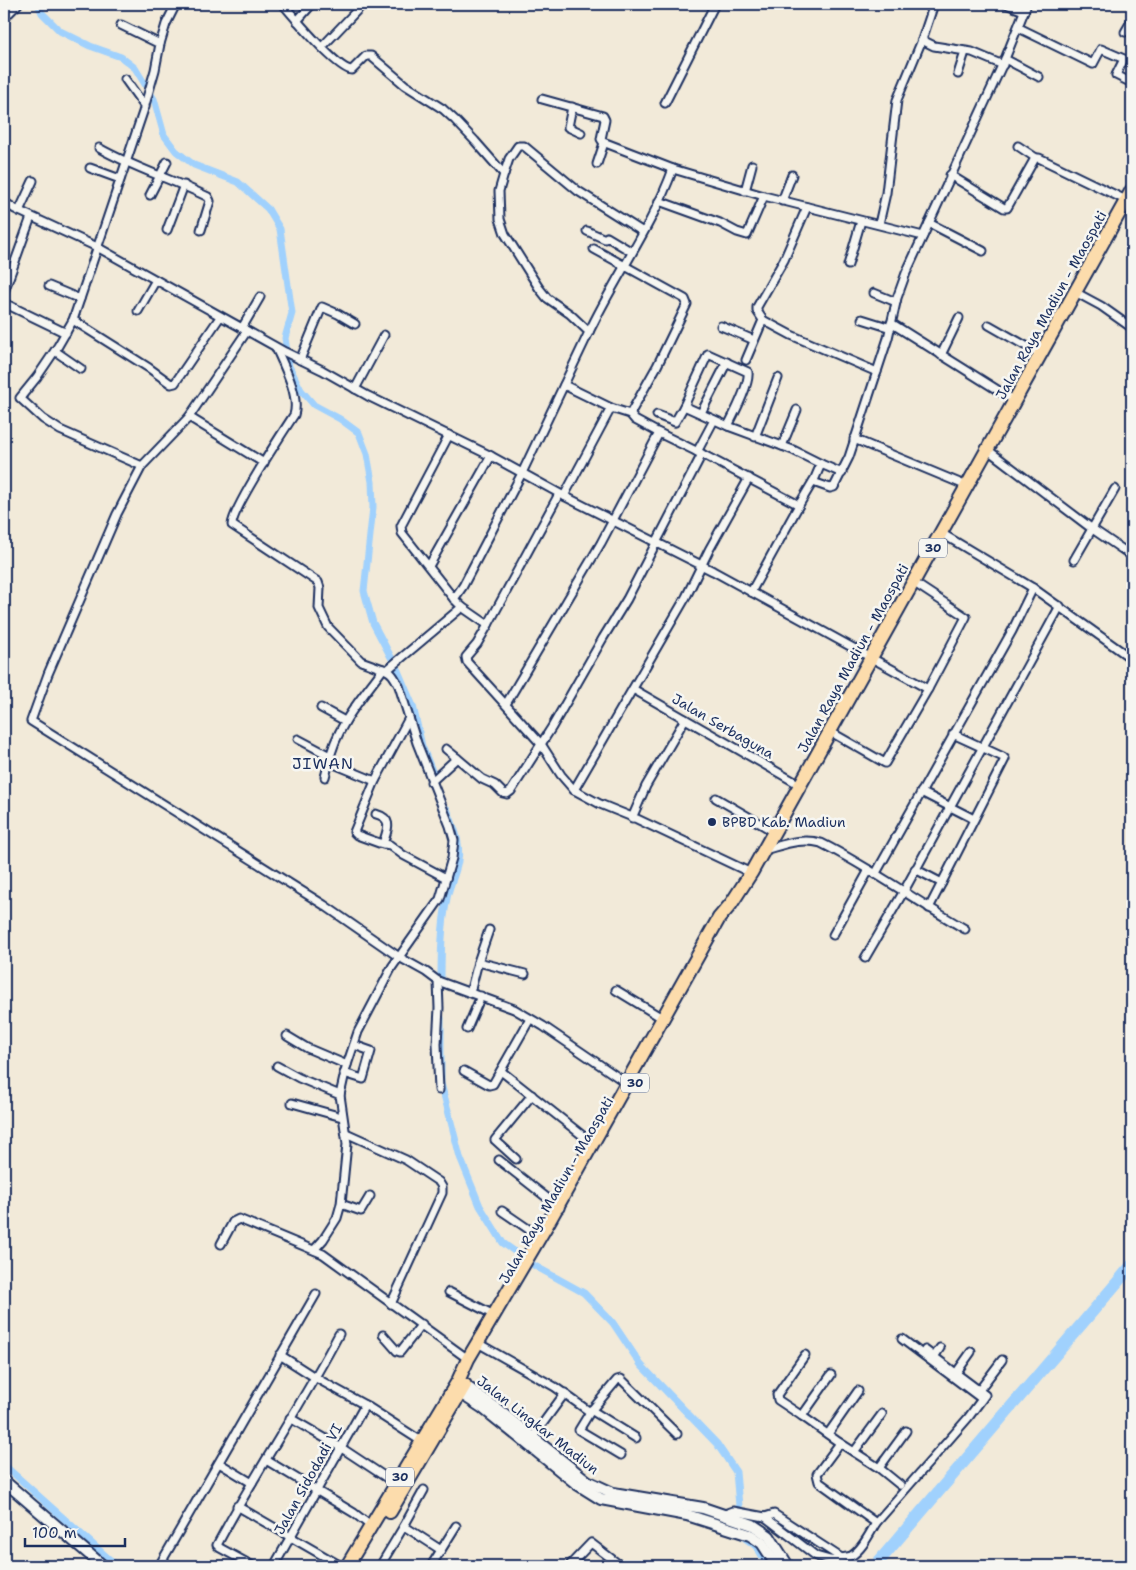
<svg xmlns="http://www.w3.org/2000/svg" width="1136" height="1570" viewBox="0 0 1136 1570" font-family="'Shantell Sans',sans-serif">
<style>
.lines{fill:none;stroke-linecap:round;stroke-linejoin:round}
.canal{stroke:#a0d1fd;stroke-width:7}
.river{stroke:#a0d1fd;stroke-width:12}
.street-casing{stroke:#1b2f5e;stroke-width:11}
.secondary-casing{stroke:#1b2f5e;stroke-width:14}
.highway-casing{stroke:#1b2f5e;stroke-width:16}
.street{stroke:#f6f6f2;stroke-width:7}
.secondary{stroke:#f6f6f2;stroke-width:10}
.highway{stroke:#fcdcac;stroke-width:12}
.poi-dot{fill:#1b2f5e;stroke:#f6f6f2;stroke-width:2}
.labels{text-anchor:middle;stroke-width:5;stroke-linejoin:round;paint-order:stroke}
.shield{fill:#f6f6f2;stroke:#5d6b8a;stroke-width:1}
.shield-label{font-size:12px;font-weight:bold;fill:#1b2f5e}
.street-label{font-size:14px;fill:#1b2f5e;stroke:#f6f6f2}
.poi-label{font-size:14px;fill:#1b2f5e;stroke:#f6f6f2;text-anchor:start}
.quarter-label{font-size:16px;letter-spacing:1px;fill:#1b2f5e;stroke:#f6f6f2}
</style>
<rect width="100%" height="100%" fill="#f2ead9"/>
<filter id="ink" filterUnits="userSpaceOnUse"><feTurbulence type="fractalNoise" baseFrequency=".02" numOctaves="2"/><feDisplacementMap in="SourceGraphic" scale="10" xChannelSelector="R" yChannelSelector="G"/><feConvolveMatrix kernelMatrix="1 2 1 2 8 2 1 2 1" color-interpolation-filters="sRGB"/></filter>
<g filter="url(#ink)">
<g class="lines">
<g class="canal">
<path d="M38,4L42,13L60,31L90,46L121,57L135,68L154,99L164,135L176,151L194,165L238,182L268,209L280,229L292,313L285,338L289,366L301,390L314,405L340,419L359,433L367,454L372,482L373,507L364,591L373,623L392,659"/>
<path d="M396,666L413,706L422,746L435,778"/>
<path d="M441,987C441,957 441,928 447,898C449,886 456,874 458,861C461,843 454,826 447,809"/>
<path d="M441,1018V1083L460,1157L480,1206L503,1243L535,1266L584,1293L613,1323L641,1365L717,1444L736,1472L740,1517"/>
<path d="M4,1465L117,1566"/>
<path d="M741,1532L742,1536L757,1547L768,1566"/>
</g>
<path class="river" d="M875,1566L1132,1265"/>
<defs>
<g id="street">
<path d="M283,4C293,16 338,70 352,70L366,56H371L405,85L443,109L455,120L475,141L504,174L499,191L500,219L505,234L539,288L547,298L570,314L589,332L522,473L463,586L454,599"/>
<path d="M934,4L922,40L934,46L972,52L1003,65"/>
<path d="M1006,4L1024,11"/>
<path d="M4,18L18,4"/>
<path d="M297,21L312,4"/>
<path d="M121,25L160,44"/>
<path d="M1019,28L1093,64L1101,49L1124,59L1116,75L1132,83"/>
<path d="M1125,32L1132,20"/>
<path d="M322,47L363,4"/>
<path d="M1005,59L1039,77"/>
<path d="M958,74L965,52"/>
<path d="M125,79L145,107"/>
<path d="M542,99L603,116L605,120L601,139L603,142L673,169"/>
<path d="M665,103L715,4"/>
<path d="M572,107L568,127L581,133"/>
<path d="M1018,146L1036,158"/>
<path d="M99,148C134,168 172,179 208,197L210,201L201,230"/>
<path d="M597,164L604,143"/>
<path d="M90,168L120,179"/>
<path d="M504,174L509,159L518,146H524L578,191L643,232"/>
<path d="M950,175L1004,208H1007L1034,160L1036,158H1039L1132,203"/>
<path d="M745,191L752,165"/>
<path d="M150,195L167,162"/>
<path d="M659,201L720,223L737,232L747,235L764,196"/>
<path d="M782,201L792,175"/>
<path d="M4,202L15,209L97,247L285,352L322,370L368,396L491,456L564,496L713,571L928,689L885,763L829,731"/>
<path d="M19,211L33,181"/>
<path d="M929,223L983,251"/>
<path d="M879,224L886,193L897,100L922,40"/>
<path d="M167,230L184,185"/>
<path d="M587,231L605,239L607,237L632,252"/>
<path d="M594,249L685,299L687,304L657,366L630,414"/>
<path d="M848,265L861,221"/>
<path d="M49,286L80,299"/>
<path d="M4,292L31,217"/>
<path d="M1075,292L1101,306L1132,328"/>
<path d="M874,293L896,302"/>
<path d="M4,303L66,333"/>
<path d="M138,311L156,280"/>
<path d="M862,319L891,328"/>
<path d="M73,320L149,368L171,384L175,383L220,317"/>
<path d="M763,320L791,335L877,372"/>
<path d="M891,323L1015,401"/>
<path d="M989,325L1040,354"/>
<path d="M721,326L754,340"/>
<path d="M242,328L260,297"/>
<path d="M247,331L189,417L142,466L117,514L48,674L31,721L324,905L399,957L426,972L438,981L514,1009L543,1026L625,1082"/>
<path d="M589,332C615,277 652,227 673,169L764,196L923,236"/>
<path d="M276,348C284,366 300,396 294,415C283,432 232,509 232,525L318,582L320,588L319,608L328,627L361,661L383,669"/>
<path d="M55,351L81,369"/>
<path d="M941,355L959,318"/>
<path d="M300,360L322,307L338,314L355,324"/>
<path d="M746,360L763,320L757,311V307L784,260L807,207"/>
<path d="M564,385L611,408L630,414L635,420L659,433L702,454L799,505L815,478L821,464L793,450L728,426C734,414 750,384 748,372L708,354L684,406"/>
<path d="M355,389L384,335"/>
<path d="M701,413L727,362"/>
<path d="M657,415L675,422L684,406L728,426"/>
<path d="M189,417L264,463"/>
<path d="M449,435L401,526L402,533L454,599L462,607L488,625"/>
<path d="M755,437L778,378"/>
<path d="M854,439L967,486"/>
<path d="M782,446L797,410"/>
<path d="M988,450L1091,528L1132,556"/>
<path d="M697,452L714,420"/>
<path d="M821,464L842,473"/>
<path d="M142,466L60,430L43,419L20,398L37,377L58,346L73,320L143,112L155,70L160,44L166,24L176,4"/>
<path d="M813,482L830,488L834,487L849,457L888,338L897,298L906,273L1005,59L1027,4"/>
<path d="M559,494L488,625L477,644L466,657L467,662L541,744L561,775L574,790L600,804L637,819L751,873"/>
<path d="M564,496L611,408"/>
<path d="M941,533L1033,588L1132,659"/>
<path d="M1074,560L1115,489"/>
<path d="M429,566L491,456"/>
<path d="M913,582L966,617L928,689"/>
<path d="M751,592L799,505"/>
<path d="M387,670L462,607"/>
<path d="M633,689L800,785"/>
<path d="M506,704L601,543L659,433"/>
<path d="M321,708L345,721"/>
<path d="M409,718L375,781L354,832L357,835L379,843L390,845L403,855L446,878"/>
<path d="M298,739L330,756"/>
<path d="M446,749L457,758"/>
<path d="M325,777L329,762L375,781"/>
<path d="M431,782L457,758L482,779L495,785L503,793L507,794L511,791L552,727L603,638L627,599L702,454"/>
<path d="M574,790L686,597L709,550L749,478"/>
<path d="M921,792L974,819"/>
<path d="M716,798L773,831"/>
<path d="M376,814C394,819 387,830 383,844"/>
<path d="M632,818L646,786L685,719"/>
<path d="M764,850C783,845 801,837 821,843C871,868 916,901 965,929"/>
<path d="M915,869L942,883"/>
<path d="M876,873L1012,631L1033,588"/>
<path d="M929,908L1005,759L1003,757L953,734"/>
<path d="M833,935L869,870"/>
<path d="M865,958L904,891L1060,606"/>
<path d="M478,962L525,974"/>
<path d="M438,981L439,1008L437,1044L439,1090"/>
<path d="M616,990L662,1018"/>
<path d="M470,993L478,962L489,930"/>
<path d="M467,1029L481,996"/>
<path d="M287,1036L307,1048L347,1065"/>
<path d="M277,1066L299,1078L340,1095"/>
<path d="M464,1071L489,1085L493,1084L530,1019"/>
<path d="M501,1071L592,1143"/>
<path d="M344,1073L363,1079L371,1051L354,1045"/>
<path d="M292,1103L342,1117"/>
<path d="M346,1133L406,1160L439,1182L442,1187V1193L391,1304"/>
<path d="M516,1159L495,1140L532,1095"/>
<path d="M499,1160L560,1208"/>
<path d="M341,1204L361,1211L370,1196"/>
<path d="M502,1211L540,1237"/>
<path d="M221,1244L233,1222L239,1219L323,1254L468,1359"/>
<path d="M314,1250L323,1240L337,1218L341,1204L347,1144L340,1095L346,1068L358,1032L392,967L440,899L452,858L454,840L450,826L417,743L399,686C395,678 391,670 383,669C362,698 336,726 329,762"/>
<path d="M449,1292L494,1315"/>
<path d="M383,1335L397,1351L400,1352L422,1324"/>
<path d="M902,1339L982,1399"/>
<path d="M483,1346L555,1387L590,1412L617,1380L621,1379L677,1434"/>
<path d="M280,1355L316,1378L365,1405L421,1441"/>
<path d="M934,1357L940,1348"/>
<path d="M954,1376L971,1352"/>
<path d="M977,1393L1002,1360"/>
<path d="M591,1410L636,1438"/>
<path d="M590,1412L579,1430L621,1455"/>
<path d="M802,1416L778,1400L777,1395L805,1355"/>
<path d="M290,1418L340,1447L396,1484"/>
<path d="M828,1434L858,1391"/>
<path d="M532,1438L565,1393"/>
<path d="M840,1443L879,1468L900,1485"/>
<path d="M854,1452L882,1414"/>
<path d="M266,1460L354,1513L372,1527"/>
<path d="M219,1463L252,1483"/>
<path d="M879,1468L906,1431"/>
<path d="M237,1506L341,1566"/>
<path d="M722,1515L733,1511L765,1517L816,1556L830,1560L836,1561C841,1556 845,1558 851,1556C862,1550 870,1533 876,1523L819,1482L817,1474L840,1443L802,1416L831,1375"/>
<path d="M765,1517L774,1514L840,1557"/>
<path d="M876,1523L968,1418L985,1395L925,1350"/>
<path d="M404,1526L424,1490"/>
<path d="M159,1566L316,1294"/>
<path d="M253,1566L220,1548L217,1545C255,1473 301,1406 339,1334"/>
<path d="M274,1566L365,1405"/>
<path d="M380,1566L404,1526L441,1550"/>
<path d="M431,1566L456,1526"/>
<path d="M569,1566L591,1543L621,1566"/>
</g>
<g id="secondary">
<path d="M460,1382L487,1401L587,1481L613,1493L703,1508L753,1525L769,1536L788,1566"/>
<path d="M454,1389L483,1408L577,1484L601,1499L687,1515L750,1535L762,1543L777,1566"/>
<path d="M4,1481L103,1566"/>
</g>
<g id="highway">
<path d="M390,1512L465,1385"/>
<path d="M347,1566L458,1381L468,1359L548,1223L719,918L731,904L751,873L1132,190"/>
</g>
</defs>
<use href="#street" class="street-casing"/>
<use href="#secondary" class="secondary-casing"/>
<use href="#highway" class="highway-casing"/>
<use href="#street" class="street"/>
<use href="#secondary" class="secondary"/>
<use href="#highway" class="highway"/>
</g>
</g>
<circle class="poi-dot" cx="712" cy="822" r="5"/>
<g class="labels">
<g class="shield">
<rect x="919" y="538.5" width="28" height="19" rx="4"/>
<rect x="621" y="1073.5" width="28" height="19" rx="4"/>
<rect x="386" y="1467.5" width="28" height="19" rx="4"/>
</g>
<g class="shield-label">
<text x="933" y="552">30</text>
<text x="635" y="1087">30</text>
<text x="400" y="1481">30</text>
</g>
<g class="street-label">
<text transform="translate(1051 305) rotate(-61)" y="5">Jalan Raya Madiun - Maospati</text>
<text transform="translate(853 658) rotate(-61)" y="5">Jalan Raya Madiun - Maospati</text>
<text transform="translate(723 726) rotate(30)" y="5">Jalan Serbaguna</text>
<text transform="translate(556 1190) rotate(-60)" y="5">Jalan Raya Madiun - Maospati</text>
<text transform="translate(538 1425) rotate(38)" y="5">Jalan Lingkar Madiun</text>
<text transform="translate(308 1479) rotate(-61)" y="5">Jalan Sidodadi VI</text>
</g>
<g class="poi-label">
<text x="722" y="827">BPBD Kab. Madiun</text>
</g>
<g class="quarter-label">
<text x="323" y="769">JIWAN</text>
</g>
</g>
<rect width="1136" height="1570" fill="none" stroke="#f6f6f2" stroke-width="20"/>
<rect x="10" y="10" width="1116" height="1550" fill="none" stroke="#1b2f5e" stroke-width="2" filter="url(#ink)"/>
<path d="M25 1538v8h100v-8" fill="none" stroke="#1b2f5e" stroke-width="2.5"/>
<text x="32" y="1538" font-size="15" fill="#1b2f5e" stroke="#f6f6f2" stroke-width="4" paint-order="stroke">100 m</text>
</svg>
